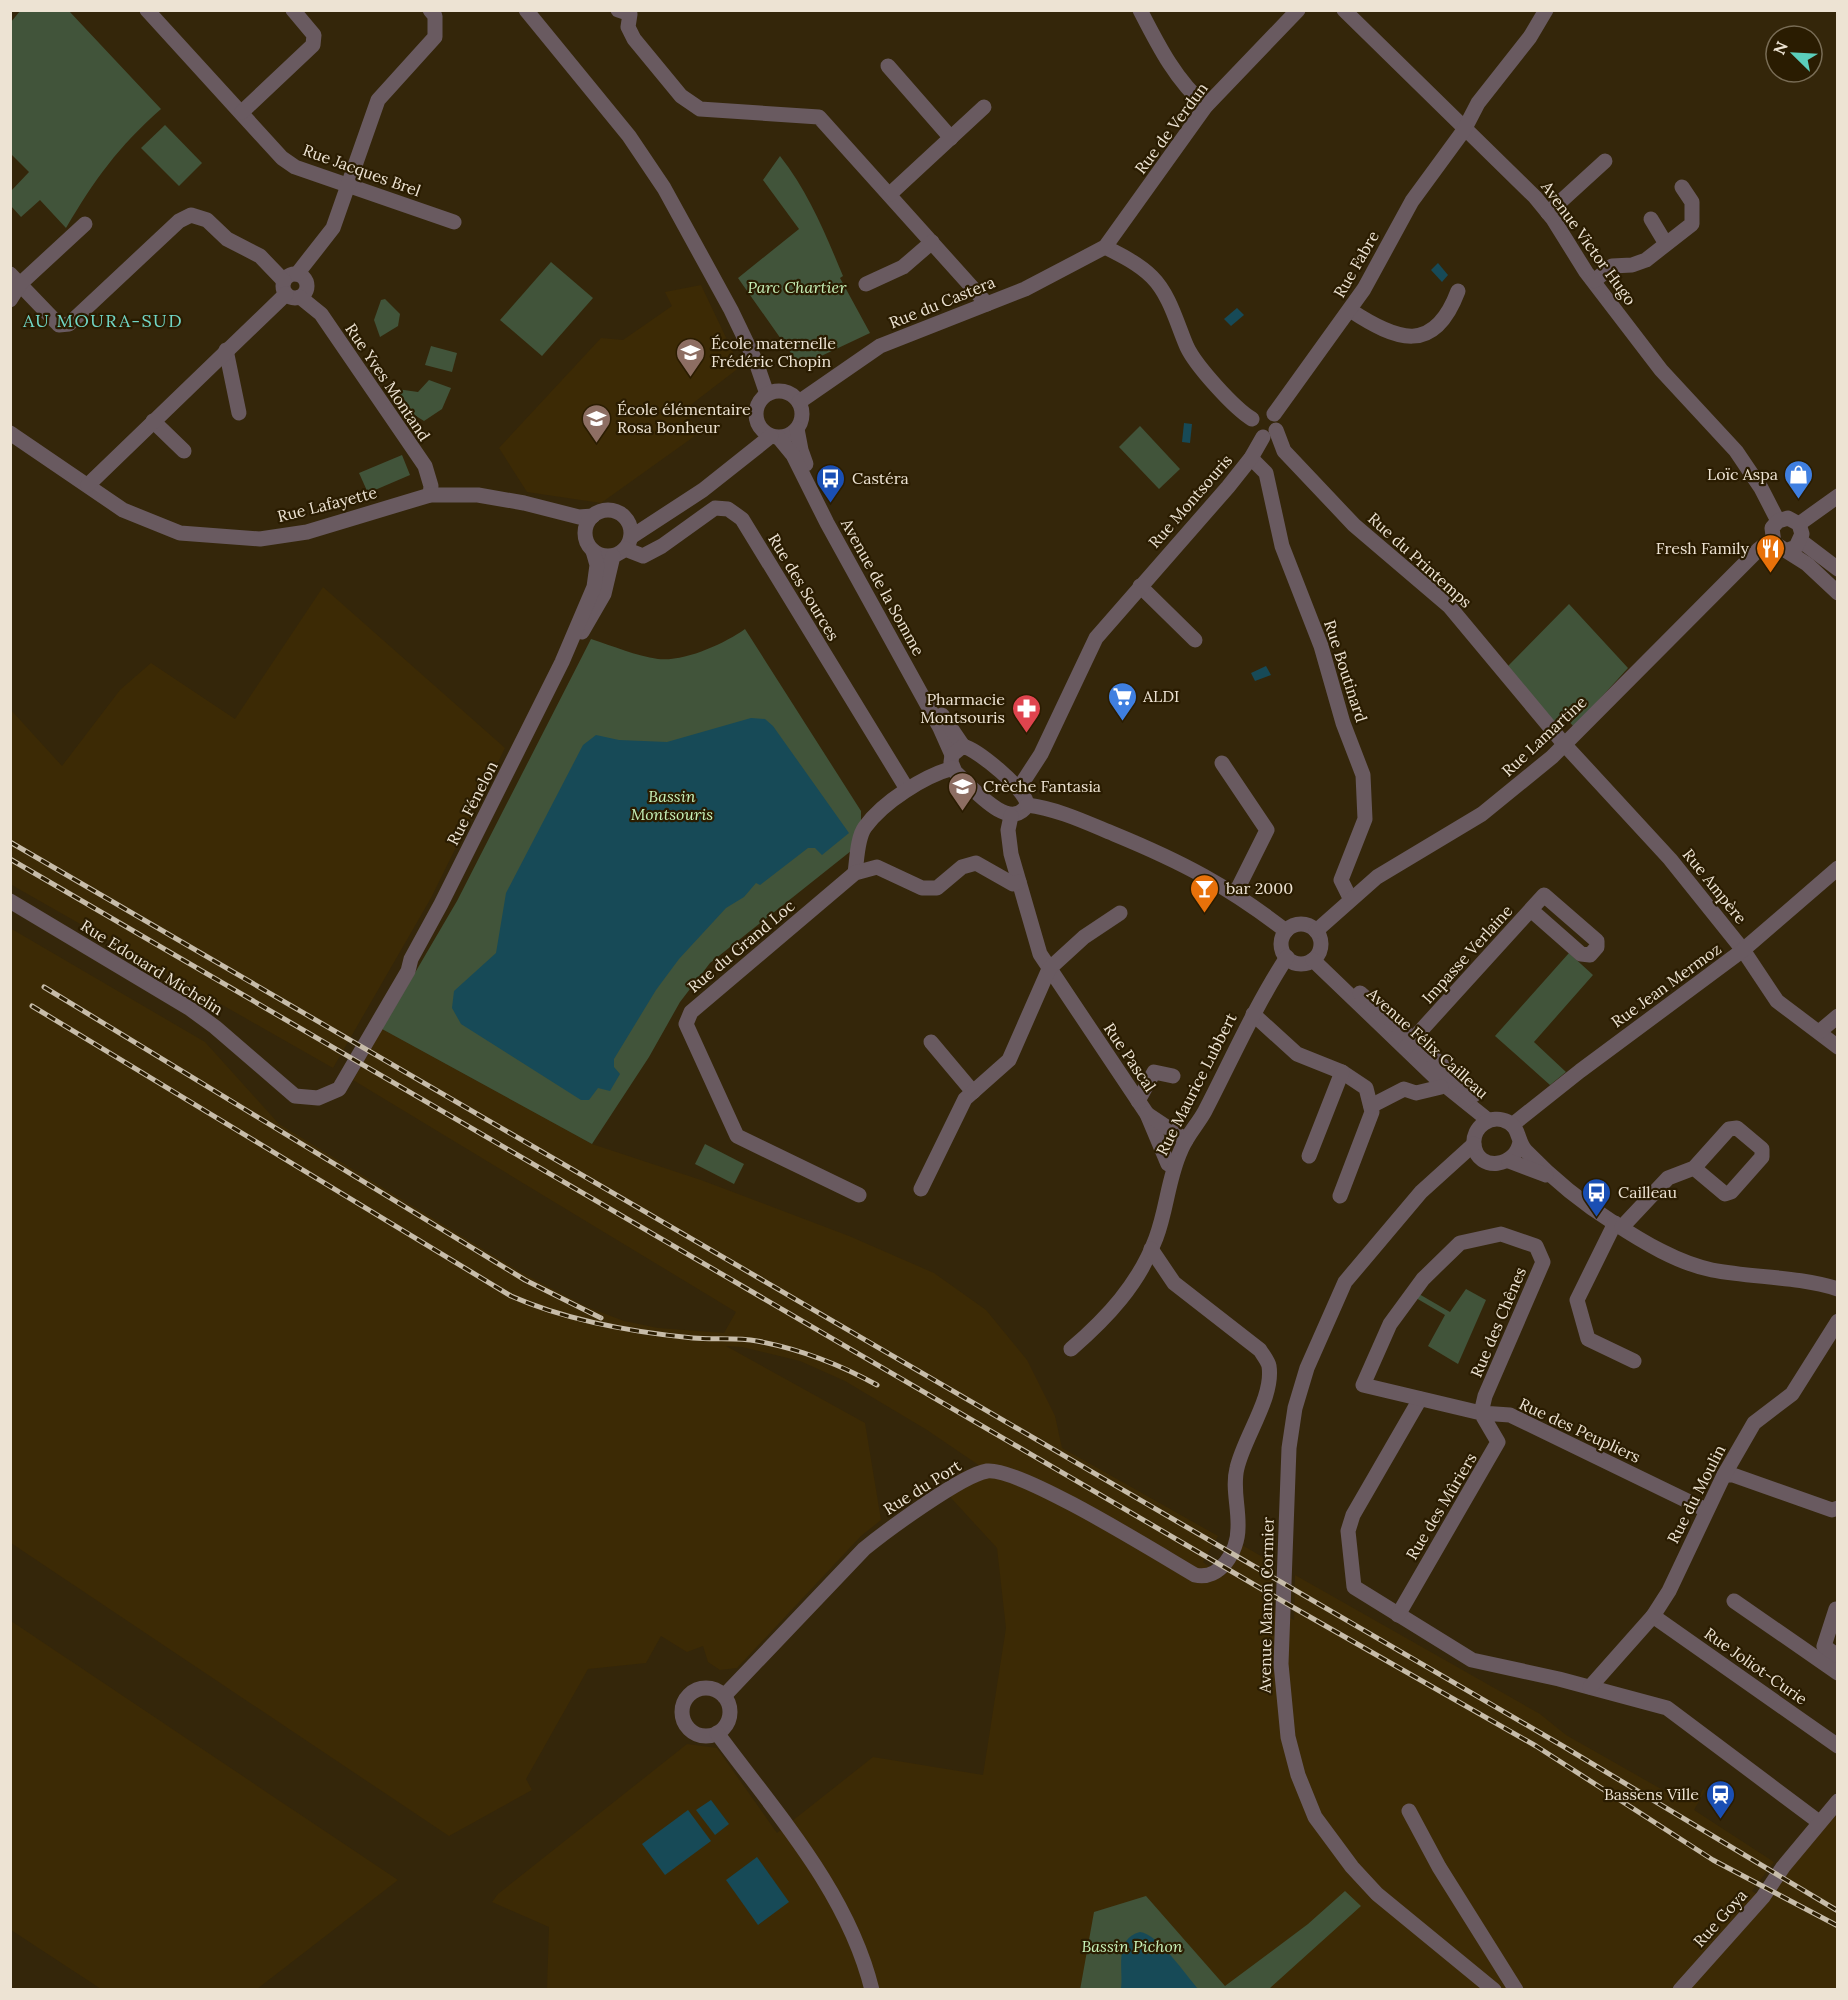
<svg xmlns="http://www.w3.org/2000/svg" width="1848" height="2000" viewBox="0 0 1848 2000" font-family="Lora,serif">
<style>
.built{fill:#3c2a05}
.green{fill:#41543a}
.water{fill:#174a57}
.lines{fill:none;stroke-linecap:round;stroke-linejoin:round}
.minor{stroke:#695a60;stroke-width:15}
.rail-casing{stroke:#c7bca9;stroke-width:5}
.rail{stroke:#2a1c01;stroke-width:3;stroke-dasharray:9;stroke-linecap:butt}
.labels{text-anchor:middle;stroke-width:4.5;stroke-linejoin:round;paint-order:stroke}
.street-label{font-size:16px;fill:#ede3d3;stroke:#2a1c01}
.park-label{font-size:16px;font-style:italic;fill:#c7f2b9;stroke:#2a1c01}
.poi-label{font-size:16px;fill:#ede3d3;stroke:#2a1c01;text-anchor:start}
.neighbourhood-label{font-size:18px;letter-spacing:1.5px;fill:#71d7c6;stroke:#2a1c01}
</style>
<rect width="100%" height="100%" fill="#34260a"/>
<g class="built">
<path d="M701,285L740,367L684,410L699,433L601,503L527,492L499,448L601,338L623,340L672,306L665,292Z"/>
<path d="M323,587L505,748L431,898L333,1068L10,884L11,710L62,766L120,690L151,663L235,719Z"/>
<path d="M10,928L205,1042L279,1124L522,1273L587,1307L624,1321L658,1328L724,1333L736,1312L353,1080L382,1029L592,1144L701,1180L849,1236L934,1273L986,1310L1027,1360L1055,1416L1062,1448L1218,1536L1203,1562L1223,1577L1242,1545L1273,1563L1270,1605L1294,1620L1295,1575L1540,1714L1566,1735L1684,1802L1689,1793L1698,1798L1703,1789L1705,1791L1694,1810L1774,1862L1752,1891L1768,1900L1794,1861L1837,1812V1989H547L549,1927L492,1902L498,1894L687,1744L717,1748L777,1833L873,1757L983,1775L1006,1628L997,1548L941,1487L962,1472L980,1466L927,1430L845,1381L800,1361L742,1347L726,1346L865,1423L881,1520L861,1536L737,1668L720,1670L708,1662L703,1646L687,1652L661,1636L646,1663L588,1669L526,1779L532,1790L449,1836L11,1543Z"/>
<path d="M11,1621L398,1880L257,1989H101L11,1930Z"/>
</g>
<g class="green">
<path d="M20,11H69L161,109C118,147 95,179 66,228L40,200L21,217L11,206V191L29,172L11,154V22Z"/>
<path d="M165,125L202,163L179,186L141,148Z"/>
<path d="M780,156C809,193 825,233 843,276L840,278L870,333L800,366L738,278L799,229L763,180Z"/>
<path d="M551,262L593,298L542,356L500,320Z"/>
<path d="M385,299L400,314L398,326L380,337L374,320L381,300Z"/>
<path d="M431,346L457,353L452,372L425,365Z"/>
<path d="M429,380L451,388L442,409L424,421L408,411L397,389L418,392Z"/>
<path d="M1140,426L1180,469L1159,489L1119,447Z"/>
<path d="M402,455L410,475L368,493L359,473Z"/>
<path d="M1569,604L1628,668L1574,727L1566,718L1555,728L1508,666Z"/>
<path d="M745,629L861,811V843L710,963L680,1002L649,1057L592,1144L382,1029L457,901L591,639C613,646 636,656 658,659C684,662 724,644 745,629Z"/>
<path d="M1569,953L1593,975L1534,1042L1566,1072L1550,1085L1495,1036Z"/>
<path d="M705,1144L744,1164L734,1184L695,1164Z"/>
<path d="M1466,1289L1486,1300L1458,1364L1428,1346L1445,1315L1416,1298L1419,1294L1450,1312Z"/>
<path d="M1345,1891L1361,1906L1269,1989L1080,1990L1094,1912L1146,1896L1225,1986L1308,1924Z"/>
</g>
<g class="water">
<path d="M1438,263L1448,275L1442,282L1431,270Z"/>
<path d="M1237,308L1244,315L1231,326L1224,319Z"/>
<path d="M1184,423L1192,424L1190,443L1182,442Z"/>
<path d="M1266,666L1271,675L1255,681L1251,673Z"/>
<path d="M751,718L765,719L773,726L849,833L822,855L815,848H808L760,885L756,883L744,897L726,908L679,959L656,990L614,1059V1067L620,1074L610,1091L598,1088L589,1100H581L461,1024L452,1008L454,991L496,953L506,893L583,745L596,735L619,740L667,742Z"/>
<path d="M711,1800L729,1824L715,1835L696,1810Z"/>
<path d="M688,1810L711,1841L665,1875L642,1844Z"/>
<path d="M757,1857L789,1902L758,1925L726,1880Z"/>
<path d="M1140,1932C1158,1934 1186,1975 1198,1989H1121C1124,1971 1113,1939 1140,1932Z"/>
</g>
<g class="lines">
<g class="minor">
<path d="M147,10L282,158L295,167L454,222"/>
<path d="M526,10L629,136L664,188L731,310L756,362L767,394"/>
<path d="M618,10L630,14L628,27L634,39L681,96L700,109L819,117L987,304"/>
<path d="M1140,10C1158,45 1176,81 1206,106"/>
<path d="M1344,10L1535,197L1553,219L1586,272L1661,370L1736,451L1761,488L1778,521"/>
<path d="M888,66L951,138"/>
<path d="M242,112L313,45L314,35L293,10"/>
<path d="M890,194L984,107"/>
<path d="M1548,213L1605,161"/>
<path d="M1651,219L1666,244"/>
<path d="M1105,247C1121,255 1139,264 1152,277C1170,295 1177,324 1187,347C1196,366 1234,408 1252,419"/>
<circle cx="295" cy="286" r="12"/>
<path d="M10,274L59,325L69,324L179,221L191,215L207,220L227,239L260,256L284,281"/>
<path d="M297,274L333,228L378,100L435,37V16L430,10"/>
<path d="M1594,281L1612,266L1632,265L1646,260L1692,224V202L1682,187"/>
<path d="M866,284L903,267L932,242"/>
<path d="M300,297L321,314L425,466L431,486L430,495"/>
<path d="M10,300L20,284L85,224"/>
<path d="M1350,310C1397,341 1434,355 1458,291"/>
<path d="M226,350L239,413"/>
<circle cx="779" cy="414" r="23"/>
<path d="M799,402L880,346L1025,289L1105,247L1206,106L1298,10"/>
<path d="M1274,414L1364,289L1412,201L1464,130L1478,103L1530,37L1546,10"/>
<path d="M153,421L184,451"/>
<path d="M797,429L801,450L806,464"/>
<path d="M1276,430L1284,451L1354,525L1449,606L1564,744L1670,859L1743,950L1777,1001L1838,1047"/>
<path d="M10,433L123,510L180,533L260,539L307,532L430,495H478L524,503L579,517L593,516"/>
<path d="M779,438L793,455L827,523L940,728L952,755"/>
<path d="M1251,458L1266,473L1282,546L1321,646L1343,723L1363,775L1365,819L1341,880L1350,898"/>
<path d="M88,485L286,294"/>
<circle cx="608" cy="533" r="23"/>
<path d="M1799,524L1838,496"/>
<path d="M631,537L703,490L771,436"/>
<path d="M1801,541L1838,569"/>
<path d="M625,549L643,556L662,546L715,508L728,509L742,519L907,789"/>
<path d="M1788,550L1796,547L1802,534L1799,524L1788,518L1778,521L1772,528L1774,543L1807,564L1838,593"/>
<path d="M1140,586L1195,640"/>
<path d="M582,632L604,594L613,556"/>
<path d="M942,715L963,746"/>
<path d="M963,746C978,750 1027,790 1027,805C1010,834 971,786 955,772L951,762L952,755Z"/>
<path d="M1222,763L1267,830L1235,894"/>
<path d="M1019,788L1041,754L1096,638L1228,487L1251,458L1263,437"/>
<path d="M1027,805C1058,809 1085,822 1114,834C1182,862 1228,886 1286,931"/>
<path d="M1011,816L1008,830L1011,854L1040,954L1147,1114L1168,1164L1173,1166"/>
<path d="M855,873C857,860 857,838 865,827C883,802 924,776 953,768"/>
<path d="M10,901L189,1008L215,1027L295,1096L318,1098L339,1089L408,971L411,959L441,904L562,662L594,587L597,565L593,551"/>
<circle cx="1301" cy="944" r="20"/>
<path d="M1316,931L1377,877L1482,814L1552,757L1758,550L1772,539"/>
<path d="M1313,960L1437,1079L1488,1120"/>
<path d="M1360,993L1475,1094L1466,1100"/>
<path d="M1253,1014L1297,1054L1342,1072L1366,1088L1372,1112L1340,1196"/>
<path d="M1819,1032L1838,1016"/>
<path d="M931,1042L973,1092"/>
<path d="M1405,1048L1544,895L1597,941V947L1590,955L1581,954L1531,910"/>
<path d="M1138,1101L1154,1072L1173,1076"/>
<path d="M1371,1106L1404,1089L1416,1093L1441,1087"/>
<path d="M1147,1114L1186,1140"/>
<path d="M1512,1125L1580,1071L1743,950L1838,868"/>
<path d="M1520,1141C1517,1167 1478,1173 1474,1145C1472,1127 1491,1113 1508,1122C1520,1128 1517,1142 1526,1151C1551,1177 1584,1204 1614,1223C1643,1242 1678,1263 1712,1270C1754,1278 1797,1276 1838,1289"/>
<path d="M1474,1144L1421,1192L1345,1282L1307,1368L1295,1408L1289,1448L1281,1664L1288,1737L1298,1775L1315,1817L1352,1867L1377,1894L1494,1990"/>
<path d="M1309,1156L1342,1072"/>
<path d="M1509,1161L1546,1175"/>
<path d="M921,1189L965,1099L1009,1060L1049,969L1084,937L1120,913"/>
<path d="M859,1195L737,1136L686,1024L691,1012L855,873L877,867L922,888H937L962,867L976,863L1013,884L1019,882"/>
<path d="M1615,1223L1577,1300L1588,1339L1634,1361"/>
<path d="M1622,1227L1668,1178L1694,1168L1725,1194L1731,1192L1762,1157V1149L1737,1128L1729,1129L1694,1168"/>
<path d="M1071,1349C1107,1318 1139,1284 1156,1238C1167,1209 1168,1178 1181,1150C1187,1135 1198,1124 1205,1111C1232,1059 1255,1006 1287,957"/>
<path d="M1420,1399L1353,1515L1348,1531L1354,1587L1472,1660L1559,1679L1667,1708L1819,1822"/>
<path d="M1724,1475H1733L1832,1510L1838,1508"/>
<path d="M1734,1601L1838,1673"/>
<path d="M1836,1609L1824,1646L1838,1656"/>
<path d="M1398,1615L1498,1442L1481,1413L1485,1396L1543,1262L1536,1246L1501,1234L1460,1243L1423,1279L1390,1324L1363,1385L1481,1413L1510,1415L1706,1510"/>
<path d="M1653,1616L1838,1746"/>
<path d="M1590,1687L1653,1616L1669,1591L1724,1475L1754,1423L1792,1394L1838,1321"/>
<circle cx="706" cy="1712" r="24"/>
<path d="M724,1696L864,1549C886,1531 962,1475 987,1471C1020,1467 1159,1554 1195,1575C1220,1581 1238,1551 1238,1528C1239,1507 1232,1488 1237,1468C1244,1437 1274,1397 1269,1366C1268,1361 1263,1355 1260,1350L1174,1283L1151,1249"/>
<path d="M717,1733C776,1813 848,1892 872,1990"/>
<path d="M1409,1811L1439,1867L1516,1990"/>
<path d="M1680,1990L1763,1897L1783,1867L1838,1801"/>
</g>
<defs>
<g id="rail">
<path d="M10,842L1561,1745L1838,1911"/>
<path d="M10,859L1296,1609L1536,1746L1713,1860L1838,1926"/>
<path d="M44,987L525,1280L601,1318"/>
<path d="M32,1006L511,1296C568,1321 631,1332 693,1338C714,1340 736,1337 757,1341C800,1349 839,1364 877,1385"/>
</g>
</defs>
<use href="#rail" class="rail-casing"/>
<use href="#rail" class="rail"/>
</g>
<defs>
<symbol id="school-pin" viewBox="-11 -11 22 30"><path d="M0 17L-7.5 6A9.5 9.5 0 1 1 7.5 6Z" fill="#8d6e63" stroke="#2a1c01"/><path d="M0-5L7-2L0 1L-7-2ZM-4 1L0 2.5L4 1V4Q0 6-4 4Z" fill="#fff"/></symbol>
<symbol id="shop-pin" viewBox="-11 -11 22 30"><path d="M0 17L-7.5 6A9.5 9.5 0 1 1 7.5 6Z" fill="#3f7fe0" stroke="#2a1c01"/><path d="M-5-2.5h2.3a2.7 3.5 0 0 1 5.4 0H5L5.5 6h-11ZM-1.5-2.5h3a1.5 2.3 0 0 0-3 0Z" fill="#fff"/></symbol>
<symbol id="bus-pin" viewBox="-11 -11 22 30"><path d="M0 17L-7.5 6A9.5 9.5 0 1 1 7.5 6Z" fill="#1a4fb4" stroke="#2a1c01"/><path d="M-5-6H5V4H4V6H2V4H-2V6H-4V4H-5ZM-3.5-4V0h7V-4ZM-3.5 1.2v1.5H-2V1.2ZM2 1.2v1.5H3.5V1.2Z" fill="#fff"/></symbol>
<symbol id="restaurant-pin" viewBox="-11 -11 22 30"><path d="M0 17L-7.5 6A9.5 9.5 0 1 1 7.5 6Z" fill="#e8710a" stroke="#2a1c01"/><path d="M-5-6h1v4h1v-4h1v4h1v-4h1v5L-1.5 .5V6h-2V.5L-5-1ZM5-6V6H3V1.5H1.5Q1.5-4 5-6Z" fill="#fff"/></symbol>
<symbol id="supermarket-pin" viewBox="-11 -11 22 30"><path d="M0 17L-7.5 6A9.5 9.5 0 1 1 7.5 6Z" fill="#3f7fe0" stroke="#2a1c01"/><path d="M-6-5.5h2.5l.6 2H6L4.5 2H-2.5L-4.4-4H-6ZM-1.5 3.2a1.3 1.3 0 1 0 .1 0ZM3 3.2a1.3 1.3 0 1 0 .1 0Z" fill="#fff"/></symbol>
<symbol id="pharmacy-pin" viewBox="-11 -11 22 30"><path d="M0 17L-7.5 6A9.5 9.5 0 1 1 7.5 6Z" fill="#e0444e" stroke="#2a1c01"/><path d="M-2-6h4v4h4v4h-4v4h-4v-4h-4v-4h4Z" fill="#fff"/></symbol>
<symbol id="bar-pin" viewBox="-11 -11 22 30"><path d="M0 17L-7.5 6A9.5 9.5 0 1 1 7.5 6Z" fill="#e8710a" stroke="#2a1c01"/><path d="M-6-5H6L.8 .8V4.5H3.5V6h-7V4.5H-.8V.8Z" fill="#fff"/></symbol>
<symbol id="station-pin" viewBox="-11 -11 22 30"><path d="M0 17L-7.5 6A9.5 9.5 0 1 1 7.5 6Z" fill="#1a4fb4" stroke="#2a1c01"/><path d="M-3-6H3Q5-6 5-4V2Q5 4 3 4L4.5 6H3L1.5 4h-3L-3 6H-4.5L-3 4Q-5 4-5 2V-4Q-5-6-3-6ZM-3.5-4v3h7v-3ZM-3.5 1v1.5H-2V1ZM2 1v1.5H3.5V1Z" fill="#fff"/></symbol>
</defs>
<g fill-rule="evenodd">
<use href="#school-pin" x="674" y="336" width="33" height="45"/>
<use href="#school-pin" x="580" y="402" width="33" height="45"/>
<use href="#shop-pin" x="1782" y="458" width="33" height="45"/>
<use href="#bus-pin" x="814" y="462" width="33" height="45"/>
<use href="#restaurant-pin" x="1754" y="532" width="33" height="45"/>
<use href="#supermarket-pin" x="1106" y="680" width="33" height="45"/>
<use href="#pharmacy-pin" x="1010" y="692" width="33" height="45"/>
<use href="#school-pin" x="946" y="770" width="33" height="45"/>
<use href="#bar-pin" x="1188" y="872" width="33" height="45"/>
<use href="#bus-pin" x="1580" y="1176" width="33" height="45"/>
<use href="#station-pin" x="1704" y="1778" width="33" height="45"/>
</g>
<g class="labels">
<g class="street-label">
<text transform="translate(1171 128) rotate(-53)" y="6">Rue de Verdun</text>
<text transform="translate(362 170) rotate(20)" y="6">Rue Jacques Brel</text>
<text transform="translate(1589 243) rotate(54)" y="6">Avenue Victor Hugo</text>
<text transform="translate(1356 264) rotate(-60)" y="6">Rue Fabre</text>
<text transform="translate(942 302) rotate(-22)" y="6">Rue du Castera</text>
<text transform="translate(388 382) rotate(56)" y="6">Rue Yves Montand</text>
<text transform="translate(1190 501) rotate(-49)" y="6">Rue Montsouris</text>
<text transform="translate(327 504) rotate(-14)" y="6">Rue Lafayette</text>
<text transform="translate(1420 560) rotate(42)" y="6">Rue du Printemps</text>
<text transform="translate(804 587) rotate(59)" y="6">Rue des Sources</text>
<text transform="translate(883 587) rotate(61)" y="6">Avenue de la Somme</text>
<text transform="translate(1346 671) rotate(72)" y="6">Rue Boutinard</text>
<text transform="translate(1544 736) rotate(-43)" y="6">Rue Lamartine</text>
<text transform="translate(472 803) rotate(-63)" y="6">Rue Fénelon</text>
<text transform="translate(1715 886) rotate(51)" y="6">Rue Ampère</text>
<text transform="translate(741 946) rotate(-40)" y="6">Rue du Grand Loc</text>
<text transform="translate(1467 954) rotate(-48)" y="6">Impasse Verlaine</text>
<text transform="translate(152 967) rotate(32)" y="6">Rue Edouard Michelin</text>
<text transform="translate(1666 985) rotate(-36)" y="6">Rue Jean Mermoz</text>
<text transform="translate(1428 1043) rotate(42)" y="6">Avenue Félix Cailleau</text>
<text transform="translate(1130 1057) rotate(56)" y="6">Rue Pascal</text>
<text transform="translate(1196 1084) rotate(-63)" y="6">Rue Maurice Lubbert</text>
<text transform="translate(1498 1322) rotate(-67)" y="6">Rue des Chênes</text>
<text transform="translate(1580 1430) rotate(25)" y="6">Rue des Peupliers</text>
<text transform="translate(922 1487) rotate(-32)" y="6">Rue du Port</text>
<text transform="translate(1696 1494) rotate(-63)" y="6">Rue du Moulin</text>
<text transform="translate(1441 1506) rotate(-59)" y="6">Rue des Mûriers</text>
<text transform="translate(1266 1605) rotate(-89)" y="6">Avenue Manon Cormier</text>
<text transform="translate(1756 1666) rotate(35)" y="6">Rue Joliot-Curie</text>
<text transform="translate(1720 1918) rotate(-48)" y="6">Rue Goya</text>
</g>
<g class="park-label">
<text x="797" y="293">Parc Chartier</text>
<text x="672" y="802">Bassin<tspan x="672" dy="18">Montsouris</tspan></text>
<text x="1132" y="1952">Bassin Pichon</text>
</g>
<g class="poi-label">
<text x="711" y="349">École maternelle<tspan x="711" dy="18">Frédéric Chopin</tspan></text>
<text x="617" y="415">École élémentaire<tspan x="617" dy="18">Rosa Bonheur</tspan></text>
<text x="1778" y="480" text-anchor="end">Loïc Aspa</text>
<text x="852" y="484">Castéra</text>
<text x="1749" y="554" text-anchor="end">Fresh Family</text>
<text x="1143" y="702">ALDI</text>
<text x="1005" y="705" text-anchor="end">Pharmacie<tspan x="1005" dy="18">Montsouris</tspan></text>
<text x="983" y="792">Crèche Fantasia</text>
<text x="1226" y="894">bar 2000</text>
<text x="1618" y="1198">Cailleau</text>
<text x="1699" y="1800" text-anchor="end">Bassens Ville</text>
</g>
<g class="neighbourhood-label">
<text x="103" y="327">AU MOURA-SUD</text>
</g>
</g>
<rect width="1848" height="2000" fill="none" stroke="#ede3d3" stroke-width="24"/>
<g transform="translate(1794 54) rotate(294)"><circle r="28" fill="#2a1c01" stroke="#786c55" stroke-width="1.5"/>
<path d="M0-4.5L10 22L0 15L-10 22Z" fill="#5bcebb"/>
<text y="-9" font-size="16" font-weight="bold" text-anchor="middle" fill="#ede3d3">N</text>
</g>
</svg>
